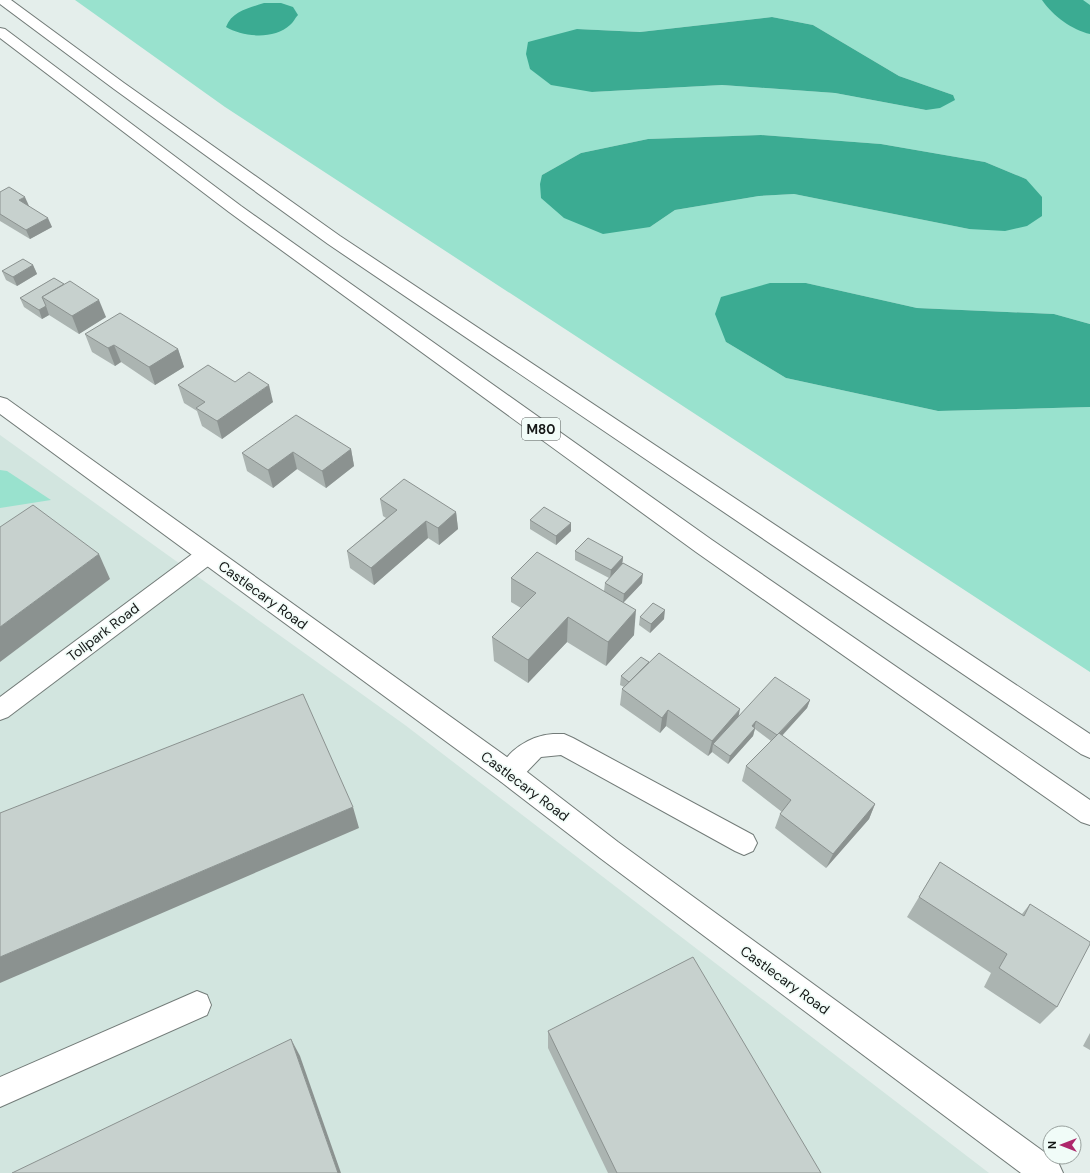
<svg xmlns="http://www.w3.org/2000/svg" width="1090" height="1173" viewBox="0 0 1090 1173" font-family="'DM Sans',sans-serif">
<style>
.built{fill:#d2e5df}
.green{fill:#99e2ce;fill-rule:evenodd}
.water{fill:#3bab92}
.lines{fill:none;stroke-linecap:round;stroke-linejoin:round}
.river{fill:#3bab92;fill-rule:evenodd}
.minor-casing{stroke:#727b78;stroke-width:2}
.major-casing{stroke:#727b78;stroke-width:2}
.highway-casing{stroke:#727b78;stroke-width:2}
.minor{fill:#fff;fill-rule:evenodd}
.major{fill:#fff;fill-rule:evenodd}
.highway{fill:#fff;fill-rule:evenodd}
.wall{fill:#abb4b1}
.shaded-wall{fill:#8b9290}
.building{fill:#c7d1ce;stroke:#8b9290}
.labels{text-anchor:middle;stroke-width:3.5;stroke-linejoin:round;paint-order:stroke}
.shield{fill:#f1fcf8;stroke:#575c5a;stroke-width:1}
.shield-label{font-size:13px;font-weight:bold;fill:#151817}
.street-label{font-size:14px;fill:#151817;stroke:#f1fcf8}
</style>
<rect width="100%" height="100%" fill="#e4eeeb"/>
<path class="built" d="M0,435L405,725L989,1173H0Z"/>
<g class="green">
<path d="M75,0H1090V324L1054,314L917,308L806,283L726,342L786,378L938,411L1090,407V672L225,107ZM772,17L813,25L899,76L953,95L926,110L835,93L722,85L592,92L577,29L640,32ZM761,135L881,144L985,162L1026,179L969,229L794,194L759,196L675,210L650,227L542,175L581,153L648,139Z"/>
<path d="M0,470L7,471L51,500L0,508Z"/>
</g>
<g class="water">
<path d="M264,3H281L293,7L298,15C295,18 293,23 290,25C274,40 243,37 226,27C232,11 249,8 264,3Z"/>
<path d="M772,17L813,25L899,76L953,95L955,100L940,108L926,110L835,93L722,85L592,92L551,85L530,69L526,54L528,42L577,29L640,32Z"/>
<path d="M761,135L881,144L985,162L1026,179L1042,197V216L1027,226L1005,231L969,229L794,194L759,196L675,210L650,227L603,234L564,218L541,198L540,184L542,175L581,153L648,139Z"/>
<path d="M770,283H806L917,308L1054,314L1090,324V407L938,411L786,378L726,342L715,314L721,297Z"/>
</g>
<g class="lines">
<path class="river" d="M1042,0H1083L1090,5V34C1072,30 1053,16 1042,0Z"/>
<defs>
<g id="minor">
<path d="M207,547L215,549L218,555L215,561L8,717L0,720V697L199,549Z"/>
<path d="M553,734H564L573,738L753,835L757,843L753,851L744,855L735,851L561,755L541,757L518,781L509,784L500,781L497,773C507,751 528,736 553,734Z"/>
<path d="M197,991L207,995L211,1005L207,1015L0,1107V1077Z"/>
</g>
<path id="major" d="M0,397L7,399L518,765L618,842L1058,1162L1063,1173H1021L600,858L500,781L0,414Z"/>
<g id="highway">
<path d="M0,0H11L124,83L340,236L1090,734V758L1081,754L328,244L114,89L0,4Z"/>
<path d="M0,28L5,29L241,206L712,540L1090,800V825L1081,822L696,552L229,212L0,38Z"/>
</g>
</defs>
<use href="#minor" class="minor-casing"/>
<use href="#major" class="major-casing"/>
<use href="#highway" class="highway-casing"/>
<use href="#minor" class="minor"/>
<use href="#major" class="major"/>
<use href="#highway" class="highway"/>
</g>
<g class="wall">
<path d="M0,192L29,206H28L52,227L30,239L0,221Z"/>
<path d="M33,265L37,274L17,286L6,280L2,271Z"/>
<path d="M54,278L106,317L79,334L49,315L42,319L24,307L20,298Z"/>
<path d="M85,334L178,349L184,367L155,385L121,362L115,366L92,352Z"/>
<path d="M235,382L273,402L222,439L202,426L197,411L184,403L178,385Z"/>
<path d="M351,449L354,466L326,488L297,469L273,488L247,471L242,453Z"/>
<path d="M380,499L456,512L458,529L439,545L428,538L374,585L350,568L347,551L386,518L383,516Z"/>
<path d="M530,520L571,531L556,545L530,529Z"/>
<path d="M575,551L623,557L622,564L642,583L623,603L634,635L606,666L567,642L528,683L494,661L492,637L521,608L511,602V578L604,591L605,583L609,578L575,560Z"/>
<path d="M640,617L664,619L650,633L639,625Z"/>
<path d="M649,662L738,717L810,700L807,708L782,736L875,804L869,819L826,868L775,828L780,814L782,812L742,781L746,766L771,741L755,729L753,736L728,764L712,752L708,756L666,726L660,733L620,705L622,689L624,687L620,685L621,676Z"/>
<path d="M940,862L1022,914L1030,904L1057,1007L1040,1024L984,987L991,973L907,917Z"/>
<path d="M548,1031L821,1173H608L548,1048Z"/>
<path d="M1090,1033V1050L1083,1046Z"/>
</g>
<g class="shaded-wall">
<path d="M25,197L29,206L23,209L19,200Z"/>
<path d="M48,218L52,227L30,239L26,230Z"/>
<path d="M33,265L37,274L17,286L13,277Z"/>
<path d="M99,300L106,317L79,334L72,316Z"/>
<path d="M46,306L49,315L42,319L39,310Z"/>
<path d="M114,345L121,362L115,366L108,348Z"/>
<path d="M178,349L184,367L155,385L149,367Z"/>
<path d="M269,385L273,402L222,439L217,421Z"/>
<path d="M351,449L354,466L326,488L322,471Z"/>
<path d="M293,452L297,469L273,488L268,470Z"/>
<path d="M456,512L458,529L439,545L438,528Z"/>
<path d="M426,521L428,538L374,585L371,568Z"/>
<path d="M571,523V531L556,545V536Z"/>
<path d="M99,554L110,579L0,662V627Z"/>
<path d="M623,557L622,566L610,579L611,570Z"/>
<path d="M643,574L642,583L623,603L624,594Z"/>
<path d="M636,610L634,635L606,666L608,642Z"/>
<path d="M665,610L664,619L650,633L651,624Z"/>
<path d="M568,617L567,642L528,683V660Z"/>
<path d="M810,700L807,708L775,743L778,735Z"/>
<path d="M740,709L737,725L713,744L712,752L708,756L712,741Z"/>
<path d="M668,710L666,726L660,733L662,718Z"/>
<path d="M756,721L754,729L752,726Z"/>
<path d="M755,728L753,736L728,764L730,756Z"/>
<path d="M875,804L869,819L826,868L833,854Z"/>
<path d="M353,807L359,828L0,983V957Z"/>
<path d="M291,1039L300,1056L341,1173H338Z"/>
</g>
<g class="building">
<path d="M9,187L25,197L19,200L48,218L26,230L0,214V192Z"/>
<path d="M23,259L33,265L13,277L2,271Z"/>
<path d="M54,278L64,284L42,297L46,306L39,310L20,298Z"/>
<path d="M70,281L99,300L72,316L42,297Z"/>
<path d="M120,313L178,349L149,367L114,345L108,348L85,334Z"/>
<path d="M208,365L235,382L249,372L269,385L217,421L196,408L205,402L178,385Z"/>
<path d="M296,415L351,449L322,471L293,452L268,470L242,453Z"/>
<path d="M404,479L456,512L438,528L426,521L371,568L347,551L397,510L380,499Z"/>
<path d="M33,505L99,554L0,627V527Z"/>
<path d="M544,507L571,523L556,536L530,520Z"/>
<path d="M588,538L623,557L611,570L575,551Z"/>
<path d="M537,552L636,610L608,642L568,617L528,660L492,637L536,593L511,578Z"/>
<path d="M623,563L643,574L624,594L605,583Z"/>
<path d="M653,603L665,610L651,624L640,617Z"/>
<path d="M659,653L740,709L712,741L668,710L662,718L622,689Z"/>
<path d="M641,657L649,662L629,682L621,676Z"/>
<path d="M775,677L810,700L779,733L777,735L756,721L752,726L755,728L730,756L713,744Z"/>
<path d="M303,694L353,807L0,957V813Z"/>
<path d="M779,733L875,804L833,854L780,814L791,800L746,766Z"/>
<path d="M940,862L1024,916L1030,904L1090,942V944L1057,1007L999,968L1007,954L919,897Z"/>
<path d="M693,957L821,1173H617L548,1031Z"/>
<path d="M291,1039L338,1173H12Z"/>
</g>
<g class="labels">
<rect class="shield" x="522" y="418" width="38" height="22" rx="3"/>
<g class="shield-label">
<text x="541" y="434">M80</text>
</g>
<g class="street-label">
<text transform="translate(263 595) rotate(36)" y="5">Castlecary Road</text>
<text transform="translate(103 632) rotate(-37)" y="5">Tollpark Road</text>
<text transform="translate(525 786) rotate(37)" y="5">Castlecary Road</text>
<text transform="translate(785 980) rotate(36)" y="5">Castlecary Road</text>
</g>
</g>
<g transform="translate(1062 1145) rotate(270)"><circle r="19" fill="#f1fcf8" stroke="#99a19e"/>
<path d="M0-3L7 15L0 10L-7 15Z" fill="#ae276b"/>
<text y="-6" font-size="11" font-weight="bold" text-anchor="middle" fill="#151817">N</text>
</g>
</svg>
